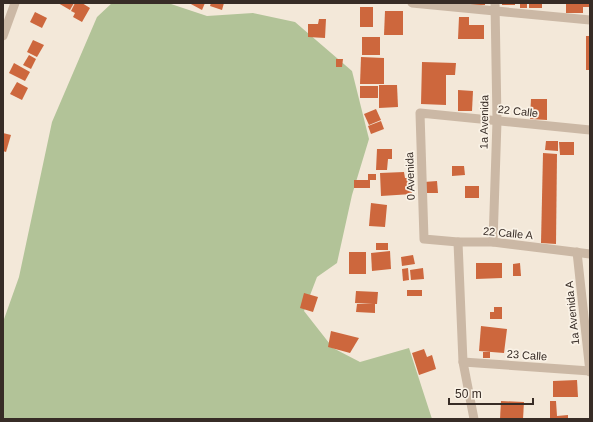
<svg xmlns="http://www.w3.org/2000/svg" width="593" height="422" viewBox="0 0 593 422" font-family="Arial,sans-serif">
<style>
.green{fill:#b2c398}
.building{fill:#cd673d}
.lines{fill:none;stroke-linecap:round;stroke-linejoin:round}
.street{stroke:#cbb8a5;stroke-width:9}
.labels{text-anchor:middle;stroke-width:3.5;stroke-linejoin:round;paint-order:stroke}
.street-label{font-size:11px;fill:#372c26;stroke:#faf2e6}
</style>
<rect width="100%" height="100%" fill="#f3e8d9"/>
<path class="green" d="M112,3H168L207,16L253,13L295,22L352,71L369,139L352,195L337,263L317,277L304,311L333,348L360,362L409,348L432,419H3V322L19,277L52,122L97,17Z"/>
<g class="building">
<path d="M58,3H74L70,10Z"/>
<path d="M75,3H82L90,8L82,22L73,17L75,13L71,11Z"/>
<path d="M189,3H205L202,10Z"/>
<path d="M211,3H224L222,10L210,6Z"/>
<rect x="464" y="3" width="21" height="2"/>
<rect x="502" y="3" width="13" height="2"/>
<rect x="520" y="3" width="7" height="5"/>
<rect x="529" y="3" width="13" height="5"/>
<path d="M566,3H589V7H583V13H566Z"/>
<rect x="360" y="7" width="13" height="20"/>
<path d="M385,11H403V35H384Z"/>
<path d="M35,12L47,18L42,28L30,22Z"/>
<path d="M459,17H469V25H484V39H458Z"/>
<path d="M319,19H326L325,38L308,37V24H318Z"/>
<rect x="586" y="36" width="4" height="34"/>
<rect x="362" y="37" width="18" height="18"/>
<path d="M33,40L44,45L37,57L27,52Z"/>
<path d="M29,55L36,59L31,69L23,65Z"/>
<path d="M361,57L384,58V84H360Z"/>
<path d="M336,59H343L342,67H336Z"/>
<path d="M422,62L456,63L455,75H446V105L421,104Z"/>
<path d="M14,63L30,72L25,81L9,73Z"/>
<path d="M17,82L28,88L22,100L10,94Z"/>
<path d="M379,85H397L398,107L379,108Z"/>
<rect x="360" y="86" width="18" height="12"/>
<path d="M458,90L473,91L472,111H458Z"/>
<path d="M531,99H547V120L530,119Z"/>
<path d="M376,109L381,120L369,125L364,114Z"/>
<path d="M381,121L384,129L371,134L368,126Z"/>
<path d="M3,133L11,135L6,152L3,151Z"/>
<path d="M546,141H558V151L545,150Z"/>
<path d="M559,142H574V155H560Z"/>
<path d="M377,149H392V159H388L387,170H376Z"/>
<path d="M543,153L557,154L556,244L541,243Z"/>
<path d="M452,166H464L465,175L452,176Z"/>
<path d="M404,172L405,178H410L412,194L381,196L380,173Z"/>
<path d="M368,174H376V180H370V188H354V180H368Z"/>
<path d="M437,181L438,193H425L424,182Z"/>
<rect x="465" y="186" width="14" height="12"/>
<path d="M371,203L387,205L385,227L369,226Z"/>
<rect x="376" y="243" width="12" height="7"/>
<path d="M390,251L391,269L372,271L371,253Z"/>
<rect x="349" y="252" width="17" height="22"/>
<path d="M413,255L415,264L402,266L401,257Z"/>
<path d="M476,263H502V278L476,279Z"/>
<path d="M520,263L521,276H513V264Z"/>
<path d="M408,268L409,280L403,281L402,269Z"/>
<path d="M423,268L424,279L411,280L410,270Z"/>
<rect x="407" y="290" width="15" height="6"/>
<path d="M356,291L378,292L377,304H375V313L356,312L357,304H373L355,303Z"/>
<path d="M304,293L318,297L313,312L300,308Z"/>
<path d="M494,307H502V319H490V312H494Z"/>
<path d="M481,326L507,329L504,353L479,351Z"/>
<path d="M331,331L359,338L350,353L328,347Z"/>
<path d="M424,349L427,357L432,355L436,369L419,375L412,353Z"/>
<rect x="483" y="352" width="7" height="6"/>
<path d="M577,380L578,397H553V381Z"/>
<path d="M501,401L524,402L523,419H500Z"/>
<path d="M550,401H556L557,416L568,415V419H550Z"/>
</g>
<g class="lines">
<g class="street">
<path d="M412,3L590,20"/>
<path d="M3,36L15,3"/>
<path d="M590,130L420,113L424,239L458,242H493L590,254"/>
<path d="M458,242L463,362L474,419"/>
<path d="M493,242L497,121L495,3"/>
<path d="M577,252L590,372"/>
<path d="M463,362L590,371"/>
</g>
</g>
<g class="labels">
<g class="street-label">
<text transform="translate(518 111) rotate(6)" y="4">22 Calle</text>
<text transform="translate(484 122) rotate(-89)" y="4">1a Avenida</text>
<text transform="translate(410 176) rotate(-92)" y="4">0 Avenida</text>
<text transform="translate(508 233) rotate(5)" y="4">22 Calle A</text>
<text transform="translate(572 313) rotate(-96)" y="4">1a Avenida A</text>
<text transform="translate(527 355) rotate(4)" y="4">23 Calle</text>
</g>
</g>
<rect width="593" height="422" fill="none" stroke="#372c26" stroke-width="8"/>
<path d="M449 398v6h84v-6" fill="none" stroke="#372c26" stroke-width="2"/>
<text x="455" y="398" font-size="12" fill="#372c26" stroke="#faf2e6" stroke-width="3" paint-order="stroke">50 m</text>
</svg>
